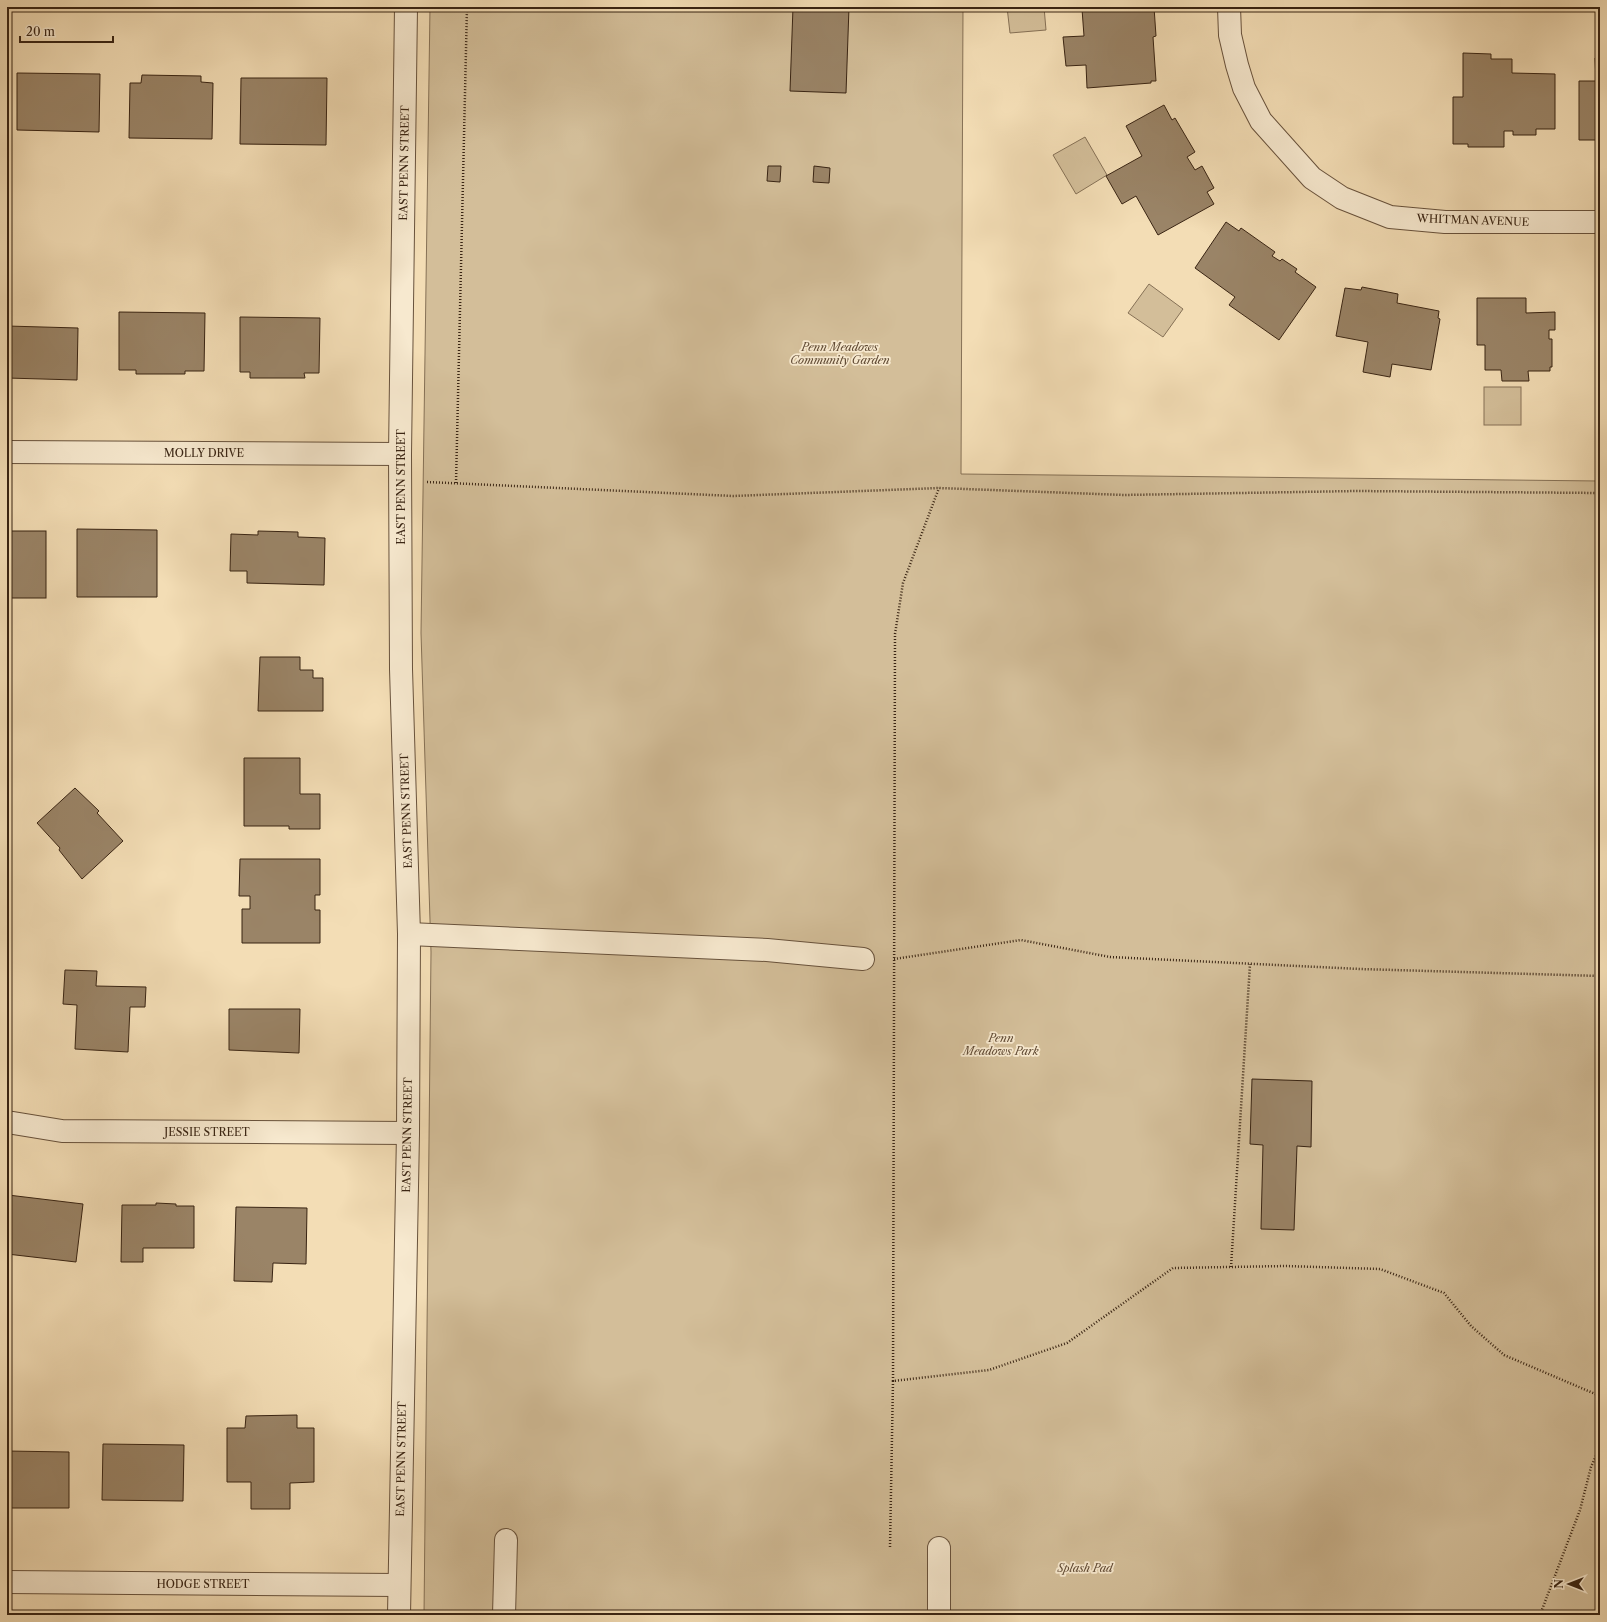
<svg xmlns="http://www.w3.org/2000/svg" width="1607" height="1622" viewBox="0 0 1607 1622" font-family="'Libre Caslon Text',serif">
<style>
.green{fill:#d3be99;stroke:#867156}
.building{fill:#9a8467;stroke:#392413}
.lines{fill:none;stroke-linecap:round;stroke-linejoin:round}
.minor-casing{stroke:#68523c;stroke-width:24}
.path{stroke:#392413;stroke-width:2.5;stroke-dasharray:1 2;stroke-linecap:butt}
.minor{stroke:#f7e9cf;stroke-width:22}
.labels{text-anchor:middle;stroke-width:3.5;stroke-linejoin:round;paint-order:stroke}
.street-label{font-size:11px;fill:#392413;stroke:#f7e9cf}
.park-label{font-size:11px;font-style:italic;fill:#604a34;stroke:#f7e9cf}
</style>
<rect width="100%" height="100%" fill="#f3ddb5"/>
<filter id="stains"><feTurbulence type="fractalNoise" baseFrequency=".005" numOctaves="4"/><feColorMatrix values="0 0 0 0 .2 0 0 0 0 .09 0 0 0 0 .02 0 0 0 .5 -.17"/></filter>
<radialGradient id="worn" r=".72"><stop offset=".6" stop-color="#630" stop-opacity="0"/><stop offset="1" stop-color="#630" stop-opacity=".3"/></radialGradient>
<g class="green">
<path d="M430,7H963L961,474L1600,481V1615H424L431,952L421,633Z"/>
<path d="M1007,7H1044L1046,30L1010,33Z"/>
<path d="M1085,137L1107,175L1076,194L1053,155Z"/>
<path d="M1149,284L1183,309L1163,337L1128,313Z"/>
<rect x="1484" y="387" width="37" height="38"/>
</g>
<g class="building">
<path d="M793,7H849L846,93L790,91Z"/>
<path d="M1104,7H1154L1156,36L1153,37L1156,81H1151V83L1087,88L1086,65L1066,66L1063,37L1084,36L1082,9Z"/>
<path d="M1463,53L1491,54V59H1512V73L1555,74V129H1536V135H1513V131H1504V147H1468V144H1453V97H1463Z"/>
<path d="M1595,58H1600V147H1596V140H1579V81H1596Z"/>
<path d="M17,73L100,74L99,132L17,130Z"/>
<path d="M142,75L201,76V82L213,83L212,139L129,138L130,83H141Z"/>
<path d="M241,78H327L326,145L240,144Z"/>
<path d="M1164,105L1172,120L1175,118L1195,152L1187,157L1195,170L1202,166L1214,188L1207,192L1214,204L1158,235L1136,196L1122,204L1106,176L1142,156L1126,126Z"/>
<path d="M768,166H781L780,182L767,181Z"/>
<path d="M814,166L830,168L829,183L813,182Z"/>
<path d="M1226,222L1239,231L1241,228L1275,252L1272,256L1280,261L1282,259L1297,269L1295,272L1316,287L1279,340L1229,305L1235,297L1195,268Z"/>
<path d="M1362,287L1398,294L1397,303L1439,311L1438,318L1440,319L1431,370L1392,364L1390,377L1363,372L1368,342L1336,336L1345,288L1361,290Z"/>
<path d="M1477,298H1526V313L1555,312V330H1549V339H1552V367H1550V371H1528L1529,381H1502L1501,370H1485V345H1477Z"/>
<rect x="1599" y="305" width="1" height="42"/>
<path d="M119,312L205,313L204,371H185V374H136V370H119Z"/>
<path d="M240,317L320,318L319,373H304L305,378H250V372H240Z"/>
<path d="M7,326L78,328L77,380L7,378Z"/>
<path d="M77,529L157,530V597H77Z"/>
<rect x="7" y="531" width="39" height="67"/>
<path d="M258,531L298,532V537L325,538L324,585L247,583V571H230L231,534L258,535Z"/>
<path d="M260,657H300V670H313V678H323V711H258Z"/>
<path d="M244,758H300V794H320V829H289V826H244Z"/>
<path d="M75,788L99,811L97,813L123,841L82,879L59,850L60,848L37,823Z"/>
<path d="M240,859H320V895H315V910H320V943H242V909H250V896H239Z"/>
<path d="M65,970L97,971L96,986L146,987L145,1007H130L128,1052L75,1049L77,1005L63,1004Z"/>
<path d="M229,1009H300L299,1053L229,1050Z"/>
<path d="M1252,1079L1312,1081L1311,1147L1297,1146L1294,1230L1261,1229L1263,1145L1250,1144Z"/>
<path d="M8,1195L83,1204L76,1262L7,1254Z"/>
<path d="M156,1203L176,1204V1206H194V1248H143V1262H121L122,1205H156Z"/>
<path d="M236,1207L307,1208L306,1264L273,1263L272,1282L234,1281Z"/>
<path d="M297,1415V1428H314V1482L290,1483V1509H251V1482H227V1428H245L246,1416Z"/>
<path d="M103,1444L184,1445L183,1501L102,1500Z"/>
<path d="M7,1451L69,1452V1508H7Z"/>
</g>
<g class="lines">
<defs>
<g id="minor">
<path d="M1229,7L1230,35L1237,65L1244,88L1261,121L1312,178L1342,198L1390,217L1445,222H1600"/>
<path d="M7,452L400,454"/>
<path d="M409,934L767,950L863,959"/>
<path d="M7,1122L62,1131L408,1133"/>
<path d="M939,1548V1615"/>
<path d="M7,1582L399,1585"/>
<path d="M399,1615L408,1133L409,934L401,669L400,454L406,7"/>
<path d="M504,1615L506,1540"/>
</g>
</defs>
<use href="#minor" class="minor-casing"/>
<g class="path">
<path d="M427,482L733,496L939,488L1124,495L1357,491L1600,493"/>
<path d="M456,483L467,7"/>
<path d="M894,959L1021,940L1110,957L1360,969L1600,976"/>
<path d="M1231,1267L1250,964"/>
<path d="M893,1381L895,634L903,583L939,488"/>
<path d="M890,1547L893,1381L989,1370L1067,1343L1173,1268L1286,1266L1380,1269L1444,1293L1471,1326L1504,1355L1600,1396"/>
<path d="M1540,1615L1580,1510L1591,1467L1600,1447"/>
</g>
<use href="#minor" class="minor"/>
</g>
<g class="labels">
<g class="street-label">
<text transform="translate(404 163) rotate(-89)" y="4">EAST PENN STREET</text>
<text transform="translate(1473 220) rotate(2)" y="4">WHITMAN AVENUE</text>
<text x="204" y="457">MOLLY DRIVE</text>
<text transform="translate(401 487) rotate(-90)" y="4">EAST PENN STREET</text>
<text transform="translate(406 811) rotate(-92)" y="4">EAST PENN STREET</text>
<text x="207" y="1136">JESSIE STREET</text>
<text transform="translate(407 1135) rotate(-89)" y="4">EAST PENN STREET</text>
<text transform="translate(401 1459) rotate(-89)" y="4">EAST PENN STREET</text>
<text x="203" y="1588">HODGE STREET</text>
</g>
<g class="park-label">
<text x="840" y="351">Penn Meadows<tspan x="840" dy="13">Community Garden</tspan></text>
<text x="1001" y="1042">Penn<tspan x="1001" dy="13">Meadows Park</tspan></text>
<text x="1085" y="1572">Splash Pad</text>
</g>
</g>
<rect width="1607" height="1622" fill="none" stroke="#f3ddb5" stroke-width="24"/>
<rect x="8" y="8" width="1591" height="1606" fill="none" stroke="#392413" stroke-width="2"/>
<rect x="12" y="12" width="1583" height="1598" fill="none" stroke="#392413"/>
<g transform="translate(1569 1584) rotate(270)" stroke="#f7e9cf" stroke-width="3" paint-order="stroke">
<path d="M0-3L7 15L0 10L-7 15Z" fill="#392413"/>
<text y="-6" font-size="11" font-weight="bold" text-anchor="middle" fill="#392413">N</text>
</g>
<path d="M20 36v6h93v-6" fill="none" stroke="#392413" stroke-width="2"/>
<text x="26" y="36" font-size="12" fill="#392413" stroke="#f7e9cf" stroke-width="3" paint-order="stroke">20 m</text>
<rect width="100%" height="100%" filter="url(#stains)"/>
<rect width="100%" height="100%" fill="url(#worn)"/>
</svg>
